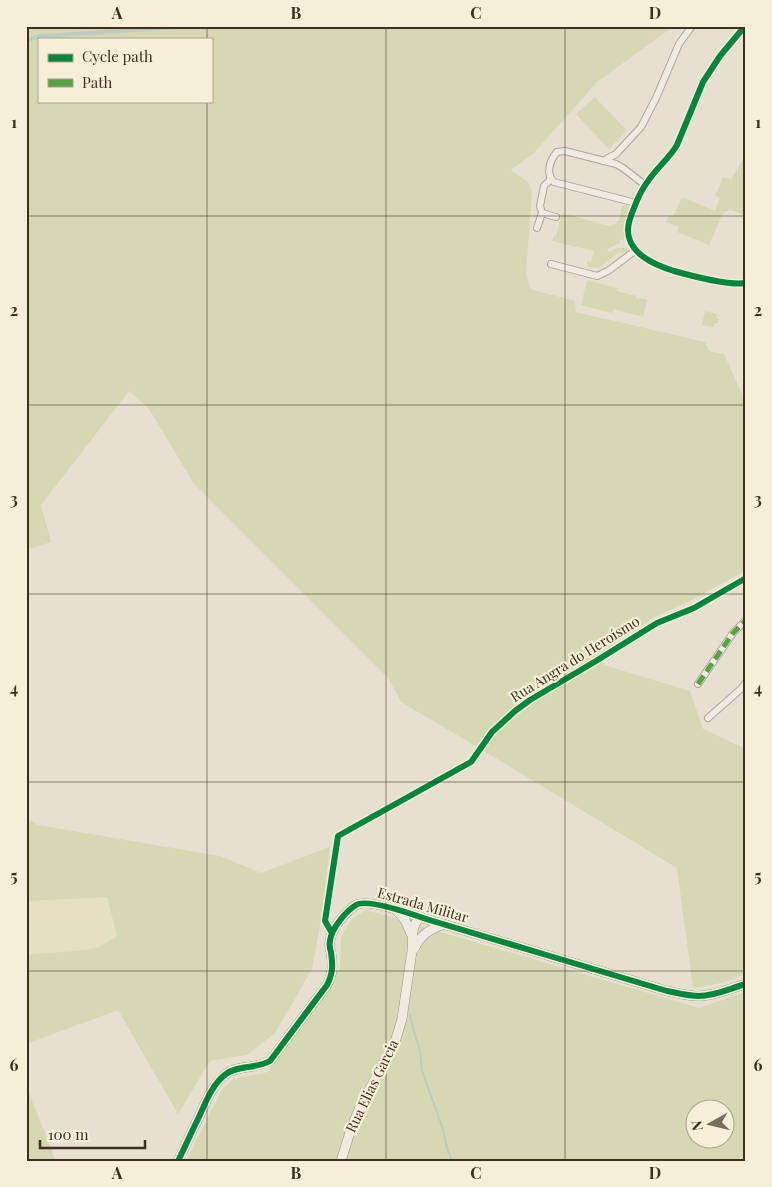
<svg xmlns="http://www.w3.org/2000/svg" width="772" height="1187" viewBox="0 0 772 1187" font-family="'Playfair Display',serif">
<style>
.farmland{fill:#e6dfc2}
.green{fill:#d6d7b3;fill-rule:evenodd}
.water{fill:#bcccc2}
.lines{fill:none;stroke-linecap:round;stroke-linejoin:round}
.stream{stroke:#bcccc2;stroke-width:2}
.street-casing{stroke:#ada599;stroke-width:8}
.secondary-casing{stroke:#9c958a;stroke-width:10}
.street{stroke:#efebe3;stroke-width:6}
.secondary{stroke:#efebe3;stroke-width:9}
.quiet{stroke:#54a441;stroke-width:5;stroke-dasharray:10 5;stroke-linecap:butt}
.cycleway-casing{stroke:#f7eed8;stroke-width:9}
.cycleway{stroke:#00873e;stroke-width:6}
.grid{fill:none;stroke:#3d2e20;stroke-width:1;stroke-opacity:0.55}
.labels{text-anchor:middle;stroke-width:4.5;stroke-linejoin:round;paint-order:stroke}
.street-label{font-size:14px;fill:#3d2e20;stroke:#f7eed8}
.neatline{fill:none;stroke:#3d2e20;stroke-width:2}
.grid-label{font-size:16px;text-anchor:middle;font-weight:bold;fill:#3d2e20}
</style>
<rect width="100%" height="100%" fill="#e7e0d1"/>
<path class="farmland" d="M107,897L117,937L110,939L99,947L86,950L26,955V901Z"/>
<g class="green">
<path d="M26,26H674L597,82L534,153L511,170L529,183L532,193L526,273L530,289L575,301L576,312L705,342L709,351L724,354L746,403V570L692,600L654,617L601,653L604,665L690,691L703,729L746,749V974L721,983L693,988L677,868L494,757L401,702L389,679L194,484L149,409L129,391L41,505L51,542L26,550ZM39,39H211V101H39Z"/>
<path d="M595,97L627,131L609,149L576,114Z"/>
<path d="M746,154V216L730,209L722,215L709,245L677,232L679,227L666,222L669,215L673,217L682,197L715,211L720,198L715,196L723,177L731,180Z"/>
<path d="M624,205L629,207L624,228V240H620V243L607,249L609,252L618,248H628V251L626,253L619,252L599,268L589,267L587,263V261L591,262L594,251L552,241L554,236H556L562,213L609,226C621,225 620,215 622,206Z"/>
<path d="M587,280L617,288L616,291L636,296V298L639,299L640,298L647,300L643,317L614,309L612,313L581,305Z"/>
<path d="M705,311L717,314L716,318L719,319L718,323H715L714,327L702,325Z"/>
<path d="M26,818L38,825L220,856L261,873L330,847L321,920L312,969L275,1033L247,1055L210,1061L178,1114L118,1010L26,1044V955L86,950L99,947L117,936L107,897L26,901Z"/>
<path d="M366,910L699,1008L746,992V1161H186L221,1091L233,1079L268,1072L340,968L341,936L352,919ZM694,1110H724V1140H694Z"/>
<path d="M26,1085L56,1161H26Z"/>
</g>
<path class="water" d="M171,26H200L179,29L41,38L26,42V38L40,34Z"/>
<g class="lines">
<path class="stream" d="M410,1014L413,1028L420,1051L422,1071L443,1129L447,1148L452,1161"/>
<defs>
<g id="street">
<path d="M745,26L720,56L703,82L677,145C669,159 655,169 646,184C641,191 637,200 634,208C631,215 628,223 628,230C628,254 655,265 674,271C692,276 728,286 746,283"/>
<path d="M603,161L616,154L641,127L656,98L679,44L692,26"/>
<path d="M636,203L554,182C545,174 550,160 557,152L565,151L616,164L623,168L645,185"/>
<path d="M542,213L556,217"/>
<path d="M537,228L542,213L540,206L544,186L551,179"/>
<path d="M551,264L597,276L608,271L636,250"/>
<path d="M698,684L733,633L746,620"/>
<path d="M708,718L742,688L746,682"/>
<path d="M332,933L325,921L338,836L471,762L492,732L515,711L530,700L596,661L657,623L694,608L746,578"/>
</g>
<g id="secondary">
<path d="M397,911L405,920L412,936"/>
<path d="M414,949C421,934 430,929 445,924"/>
<path d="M178,1161C185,1147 191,1133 198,1119C205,1104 212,1084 226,1074C237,1065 256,1069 270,1061L327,985C333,973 333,966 331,952C330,949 329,945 330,941C331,929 346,911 356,905C367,898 412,914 426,919C506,943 587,967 667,991C678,993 688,996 699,996C715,996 731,988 746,984"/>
<path d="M341,1161L351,1129L360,1107L395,1042L402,1019L412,951L413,930L415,924L420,917"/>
</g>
</defs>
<use href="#street" class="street-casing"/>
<use href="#secondary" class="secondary-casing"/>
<use href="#street" class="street"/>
<use href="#secondary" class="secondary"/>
<path class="quiet" d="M698,684L733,633L746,620"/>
<defs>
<g id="cycleway">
<path d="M745,26L720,56L703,82L677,145C669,159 655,169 646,184C641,191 637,200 634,208C631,215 628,223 628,230C628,254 655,265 674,271C692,276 728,286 746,283"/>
<path d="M332,933L325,921L338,836L471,762L492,732L515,711L530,700L596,661L657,623L694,608L746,578"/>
<path d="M178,1161C185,1147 191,1133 198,1119C205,1104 212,1084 226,1074C237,1065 256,1069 270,1061L327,985C333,973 333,966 331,952C330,949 329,945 330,941C331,929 346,911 356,905C367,898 412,914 426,919C506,943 587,967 667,991C678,993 688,996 699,996C715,996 731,988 746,984"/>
</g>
</defs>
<use href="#cycleway" class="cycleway-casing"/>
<use href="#cycleway" class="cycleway"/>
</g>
<path class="grid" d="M207,26V39M386,26V1161M565,26V1161M207,101V1161M26,216H746M26,405H746M26,594H746M26,782H746M26,971H746"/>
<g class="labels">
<g class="street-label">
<text transform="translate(575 659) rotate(-32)" y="5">Rua Angra do Heroísmo</text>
<text transform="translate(423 905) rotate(16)" y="5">Estrada Militar</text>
<text transform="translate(372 1086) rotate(-64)" y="5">Rua Elias Garcia</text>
</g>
</g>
<rect width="772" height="1187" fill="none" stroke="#f7eed8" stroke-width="55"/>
<rect x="38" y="38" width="175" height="65" fill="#f7eed8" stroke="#ada18e"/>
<rect x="48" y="54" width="25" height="8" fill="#00873e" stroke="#ada18e"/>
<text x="82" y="62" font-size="15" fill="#3d2e20">Cycle path</text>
<rect x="48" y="79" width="25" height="8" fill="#54a441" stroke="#ada18e"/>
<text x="82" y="88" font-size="15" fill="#3d2e20">Path</text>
<g transform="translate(710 1124) rotate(262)"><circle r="24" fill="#f7eed8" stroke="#ada18e"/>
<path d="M0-4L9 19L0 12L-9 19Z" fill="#786c5e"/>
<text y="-8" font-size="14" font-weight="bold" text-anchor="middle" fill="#3d2e20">N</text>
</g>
<path d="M40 1140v8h105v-8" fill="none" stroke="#3d2e20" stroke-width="2.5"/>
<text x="48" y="1140" font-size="15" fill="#3d2e20" stroke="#f7eed8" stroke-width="4" paint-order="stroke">100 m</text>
<rect x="28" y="28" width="716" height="1132" class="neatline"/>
<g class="grid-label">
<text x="117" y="19">A</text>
<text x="296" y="19">B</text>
<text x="476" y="19">C</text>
<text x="655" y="19">D</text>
<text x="14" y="128">1</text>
<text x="758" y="128">1</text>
<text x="14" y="316">2</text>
<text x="758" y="316">2</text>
<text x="14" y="505">3</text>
<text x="758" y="505">3</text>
<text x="14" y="694">4</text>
<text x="758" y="694">4</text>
<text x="14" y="882">5</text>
<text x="758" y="882">5</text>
<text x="14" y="1071">6</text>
<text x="758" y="1071">6</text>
<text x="117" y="1179">A</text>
<text x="296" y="1179">B</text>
<text x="476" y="1179">C</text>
<text x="655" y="1179">D</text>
</g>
</svg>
